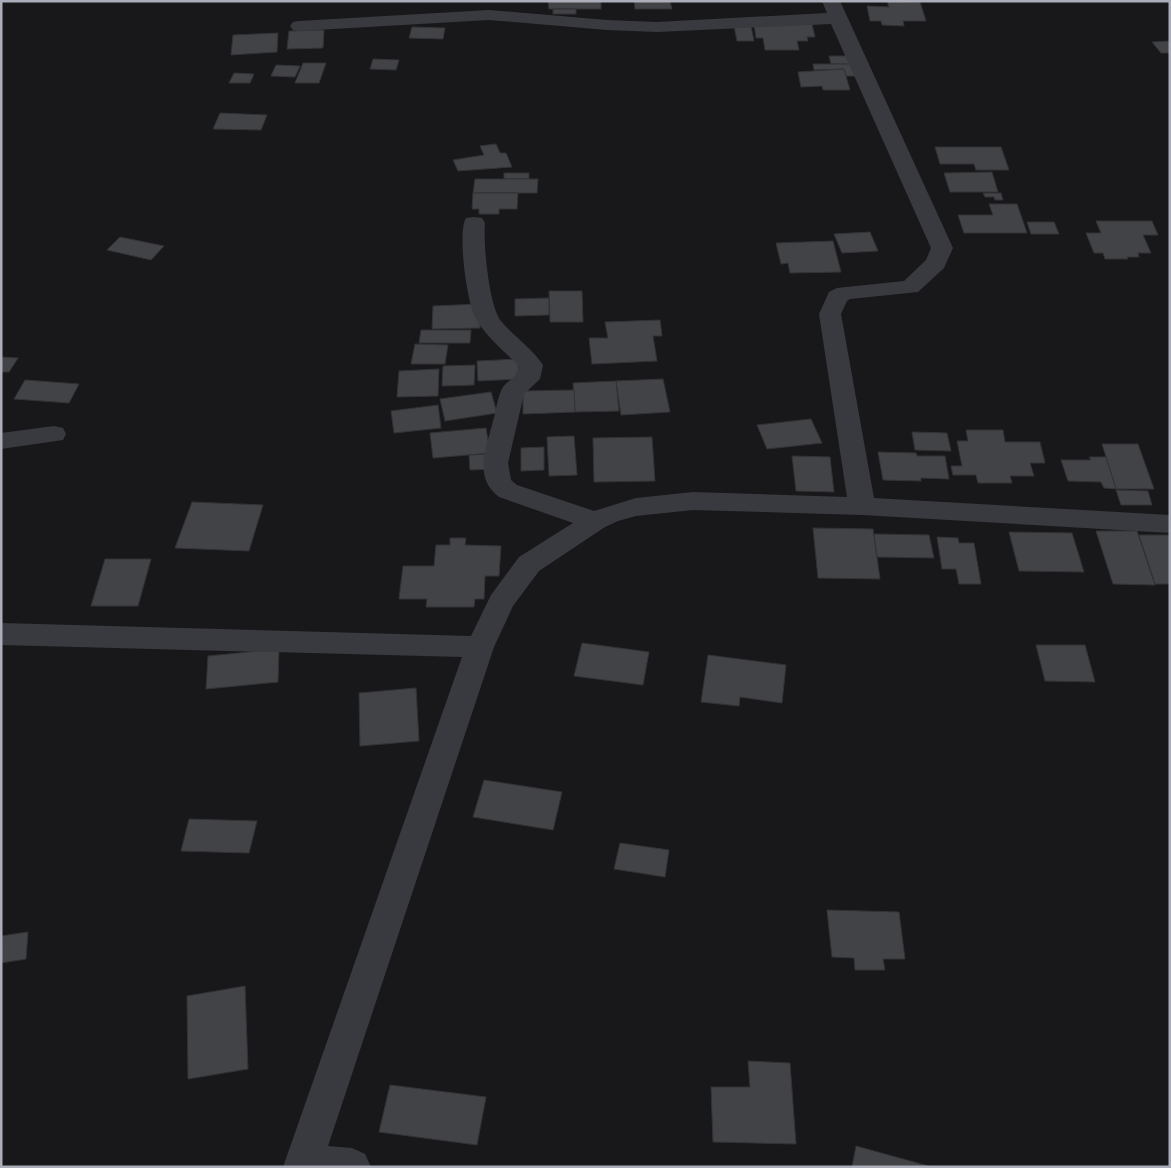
<svg xmlns="http://www.w3.org/2000/svg" width="1171" height="1168" viewBox="0 0 1171 1168" font-family="Commissioner,sans-serif">
<style>
.building{fill:#424347;stroke:#333236}
.lines{fill:none;stroke-linecap:round;stroke-linejoin:round}
.minor{fill:#393a3f;fill-rule:evenodd}
</style>
<rect width="100%" height="100%" fill="#18181a"/>
<g class="building">
<path d="M548,1H601V9H549Z"/>
<path d="M634,1H670L672,9H635Z"/>
<path d="M887,1L920,2L926,21H903L904,26L882,25L881,21H870L867,6L889,7Z"/>
<rect x="553" y="9" width="23" height="5"/>
<path d="M754,24H812L815,37H807L808,41H797L799,50H765L763,38H756Z"/>
<path d="M734,26H751L754,41H737Z"/>
<path d="M412,27L445,28L443,39L409,38Z"/>
<path d="M324,30L323,48L287,49L289,31Z"/>
<path d="M278,33L277,52L231,55L233,35Z"/>
<path d="M1170,41V53H1161L1152,42Z"/>
<path d="M829,56H848L849,64H831Z"/>
<path d="M373,59L399,60L396,70L370,69Z"/>
<path d="M303,63H326L319,83H295Z"/>
<path d="M813,64H852L855,76H846L844,69L814,70Z"/>
<path d="M276,65L300,66L295,77L271,76Z"/>
<path d="M844,69L850,90H823L822,86L801,87L798,72Z"/>
<path d="M234,73L254,74L250,83H229Z"/>
<path d="M220,113L267,115L261,130L213,129Z"/>
<path d="M496,144L500,153H506L512,167L458,171L453,160L484,155L480,146Z"/>
<path d="M935,147H1001L1009,170H976L974,164H940Z"/>
<path d="M992,172L998,192H950L944,173Z"/>
<rect x="504" y="173" width="25" height="6"/>
<path d="M475,179H538L537,193H473Z"/>
<path d="M473,193H518L517,209H499V214H479V209H472Z"/>
<path d="M983,193H1001L1003,200H995L994,197H985Z"/>
<path d="M989,204H1017L1027,233H964L958,215H993Z"/>
<path d="M1096,221H1152L1158,235H1143L1151,253H1138L1139,257H1127L1128,259H1105L1103,253H1094L1086,233H1101Z"/>
<path d="M1027,222H1054L1059,234H1031Z"/>
<path d="M870,232L878,251L842,253L834,234Z"/>
<path d="M120,237L164,246L151,260L107,250Z"/>
<path d="M833,241L841,272L790,273L788,263L781,264L776,243Z"/>
<path d="M549,291H582L583,322H550Z"/>
<path d="M549,298V315L515,316V299Z"/>
<path d="M480,304V328L432,329L433,306Z"/>
<path d="M660,320L662,336H653L657,361L592,364L589,338H608L605,322Z"/>
<path d="M421,330H471L470,343H419Z"/>
<path d="M415,344L448,345L445,364H411Z"/>
<path d="M1,357L18,358L9,372H1Z"/>
<path d="M518,359L519,379L478,381L477,361Z"/>
<path d="M475,365L474,385L442,386L443,366Z"/>
<path d="M439,369L438,396L397,397L399,371Z"/>
<path d="M663,379L670,412L621,415L616,381Z"/>
<path d="M25,380L79,384L69,403L14,399Z"/>
<path d="M616,381L619,411L575,412L573,383Z"/>
<path d="M574,390L575,412L523,414V391Z"/>
<path d="M491,392L497,413L445,421L440,399Z"/>
<path d="M438,405L441,428L394,433L391,411Z"/>
<path d="M811,419L822,443L767,449L757,425Z"/>
<path d="M486,428L490,453L433,458L430,433Z"/>
<path d="M966,430H1003L1005,442H1040L1045,463H1030L1034,476H1010L1012,483H978L976,475H953L951,466H962L957,441H968Z"/>
<path d="M912,432L947,433L951,451L915,450Z"/>
<path d="M574,436L577,475L549,476L547,437Z"/>
<path d="M652,437L655,481L594,482L593,438Z"/>
<path d="M1102,444H1138L1154,489H1116Z"/>
<path d="M544,447V470L521,471V448Z"/>
<path d="M878,452L916,453L917,456H945L949,479L921,478V481L883,480Z"/>
<path d="M491,454L493,469L470,470L469,455Z"/>
<path d="M792,456L830,457L834,492L796,491Z"/>
<path d="M1089,457H1106L1116,489L1104,488L1101,482L1068,481L1061,460H1091Z"/>
<path d="M1116,490L1148,491L1152,505H1121Z"/>
<path d="M192,502L263,505L249,551L175,548Z"/>
<path d="M813,528L873,529L880,579L818,578Z"/>
<path d="M1096,531H1137L1155,585L1113,584Z"/>
<path d="M1009,532L1072,533L1084,572L1019,571Z"/>
<path d="M874,534L929,535L934,558L877,557Z"/>
<path d="M1139,535H1170V584H1155Z"/>
<path d="M937,537L958,538L959,543H974L981,584H959L956,569H942Z"/>
<path d="M450,538H466L465,545L501,546L499,576H485L484,599H475L474,607H426L427,599H399L403,566H434L436,545H450Z"/>
<path d="M105,559H151L138,606H91Z"/>
<path d="M582,643L649,652L643,685L574,676Z"/>
<path d="M1036,645H1085L1095,682L1045,681Z"/>
<path d="M279,649L278,682L206,689L208,656Z"/>
<path d="M708,655L786,665L782,703L740,697L739,706L701,702Z"/>
<path d="M416,688L419,741L360,746L359,693Z"/>
<path d="M484,780L562,792L553,830L473,817Z"/>
<path d="M189,819L257,821L249,853L181,851Z"/>
<path d="M620,843L669,850L665,877L614,869Z"/>
<path d="M827,910L899,912L905,959H883L885,970H855L854,958L832,957Z"/>
<path d="M28,932L26,959L1,963V936Z"/>
<path d="M245,986L248,1069L188,1079L187,996Z"/>
<path d="M748,1061L790,1063L796,1144L713,1142L711,1087H750Z"/>
<path d="M390,1085L486,1097L477,1145L379,1132Z"/>
<path d="M856,1146L932,1167H852Z"/>
</g>
<g class="lines">
<g class="minor">
<path d="M822,1H840L953,248L944,268L918,292L850,299L847,301L841,314L874,498L1170,515V533L862,515L693,510L636,516L618,521L605,527L539,571L513,606L494,647L328,1146L352,1148L365,1154L371,1167H283L462,657L1,645V623L471,636L491,595L519,557L573,523L499,497C473,477 486,449 493,421C496,412 497,400 501,391C506,379 516,381 519,366C504,351 485,336 475,317C467,302 457,232 466,218L474,217L482,218L485,223C483,243 489,306 501,321C513,336 532,348 543,365L540,379L524,394L508,463L511,480L517,485L594,511L636,498L693,492L847,497L819,314L829,292L837,288L904,281L926,260L931,248L831,24L657,32L607,30L489,20L299,31L293,30L290,26L293,22L299,21L489,10L607,20L657,22L827,13Z"/>
<path d="M54,426L63,428L66,434L63,440L1,449V433Z"/>
</g>
</g>
<rect width="1171" height="1168" fill="none" stroke="#abaeb9" stroke-width="5"/>
</svg>
